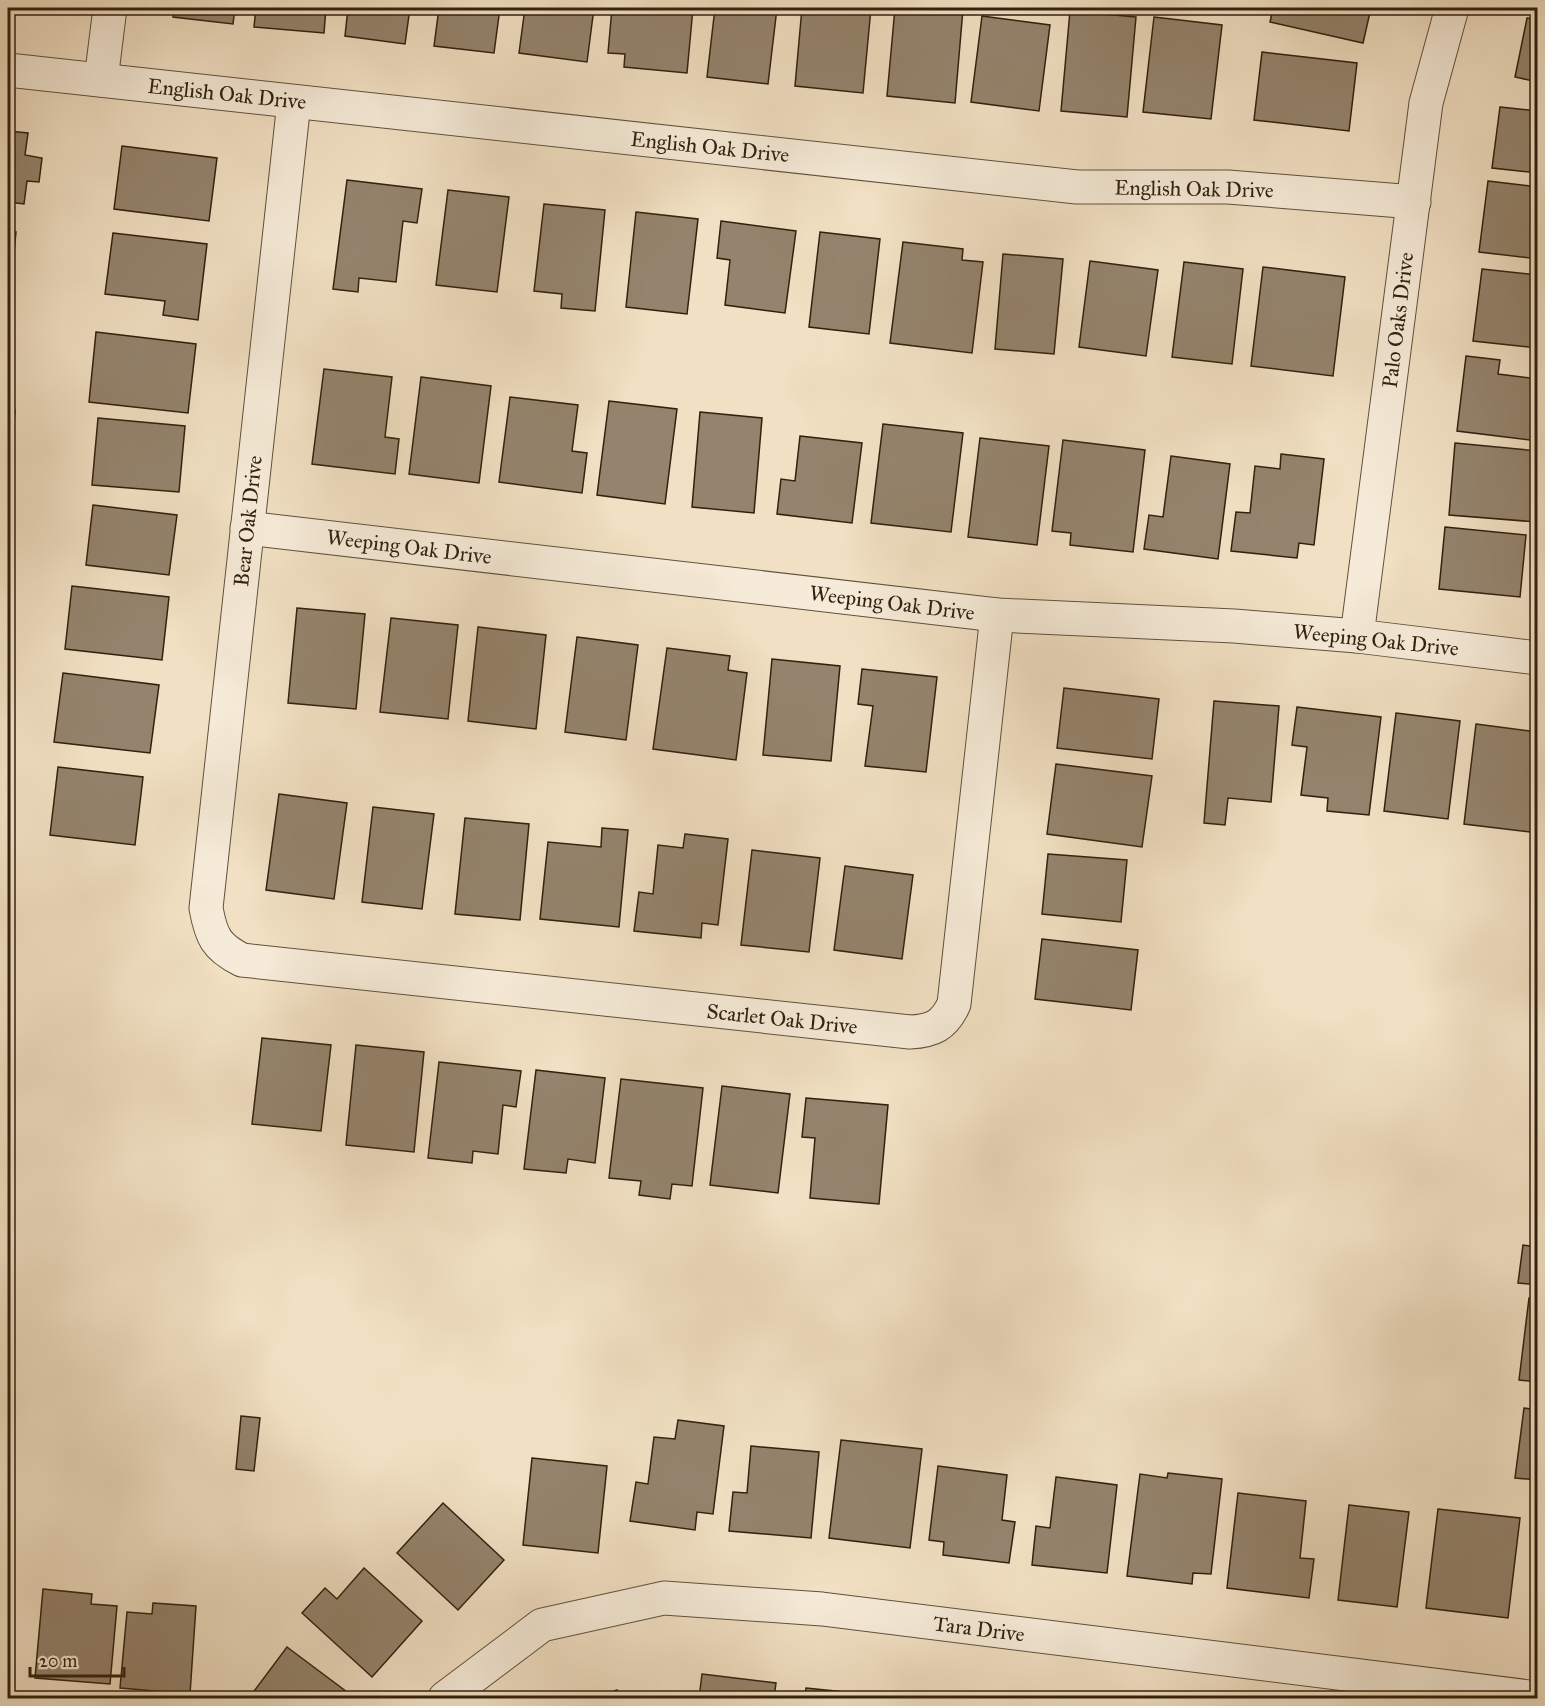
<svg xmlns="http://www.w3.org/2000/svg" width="1545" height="1706" viewBox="0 0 1545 1706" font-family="'IM FELL Great Primer',serif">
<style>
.building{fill:#94846d;stroke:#30210f;stroke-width:1.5}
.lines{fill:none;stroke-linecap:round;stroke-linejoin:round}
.minor-casing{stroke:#60513c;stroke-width:35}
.minor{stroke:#f6ebd8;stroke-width:33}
.labels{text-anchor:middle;stroke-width:4.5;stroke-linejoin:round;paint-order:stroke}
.street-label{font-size:21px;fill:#30210f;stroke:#f6ebd8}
</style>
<rect width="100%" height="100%" fill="#f1e0c3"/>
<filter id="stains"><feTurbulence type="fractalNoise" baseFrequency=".00333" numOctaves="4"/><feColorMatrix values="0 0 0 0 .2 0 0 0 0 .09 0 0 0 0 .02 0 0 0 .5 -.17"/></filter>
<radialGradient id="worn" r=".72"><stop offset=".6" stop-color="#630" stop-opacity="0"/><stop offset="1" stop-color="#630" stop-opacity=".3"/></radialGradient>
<g class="building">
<path d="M174,8H235L233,24L173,17Z"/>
<path d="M256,8H326L324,33L254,27Z"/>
<path d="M348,8H410L405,44L345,36Z"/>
<path d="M439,8H500L494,53L434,46Z"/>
<path d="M525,8H594L587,62L519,53Z"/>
<path d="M612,8H693L687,73L624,67L625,54L608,53Z"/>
<path d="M715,8H777L768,84L707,77Z"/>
<path d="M802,8H871L863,93L795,86Z"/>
<path d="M895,8L963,9L955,103L887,96Z"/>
<path d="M1273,8H1371L1363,43L1270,22Z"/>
<path d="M1070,11L1136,17L1127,117L1061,111Z"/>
<path d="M982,16L1050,25L1039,111L971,102Z"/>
<path d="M1154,17L1222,25L1211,119L1143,112Z"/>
<path d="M1527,18L1538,20V82L1515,77Z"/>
<path d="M1262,52L1357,63L1349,131L1254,120Z"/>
<path d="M1500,107L1538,111V173L1492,168Z"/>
<path d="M8,131L28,133L25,155L42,158L39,182L27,181L24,204L8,202Z"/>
<path d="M122,146L217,158L209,221L114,209Z"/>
<path d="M347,180L422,189L417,223L403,221L396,282L359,278L358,292L333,289Z"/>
<path d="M1488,181L1538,187V259L1479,252Z"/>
<path d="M448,190L509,197L497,292L436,285Z"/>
<path d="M544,204L605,210L595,311L561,308L562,294L534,291Z"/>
<path d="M636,212L698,219L687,314L626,307Z"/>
<path d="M721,221L796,231L785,313L725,305L730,260L717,258Z"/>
<path d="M8,231L16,232L10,291H8Z"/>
<path d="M820,232L880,239L869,334L809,327Z"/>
<path d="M113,233L207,244L198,320L163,315L165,301L105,294Z"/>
<path d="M903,242L963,249L962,260L983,262L972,353L890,343Z"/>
<path d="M1003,254L1063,259L1054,354L995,349Z"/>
<path d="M1090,261L1158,270L1146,356L1079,347Z"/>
<path d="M1184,262L1243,269L1232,364L1172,357Z"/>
<path d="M1263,267L1345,277L1333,376L1251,366Z"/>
<path d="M1482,269L1538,275V348L1473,341Z"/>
<path d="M96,332L196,344L188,413L89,402Z"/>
<path d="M1466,356L1500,360L1498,374L1538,379V441L1457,431Z"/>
<path d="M324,369L392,377L385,437L399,439L395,474L312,464Z"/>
<path d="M421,377L491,386L479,483L409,474Z"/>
<path d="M510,397L578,405L572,451L587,453L582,493L499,482Z"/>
<path d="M609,401L677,409L665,504L597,495Z"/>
<path d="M8,409L15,410L10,481H8Z"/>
<path d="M700,412L762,418L754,513L692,507Z"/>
<path d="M98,418L185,426L179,492L92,485Z"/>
<path d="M883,424L963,433L951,532L871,523Z"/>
<path d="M800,436L862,443L852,523L777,514L781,479L795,481Z"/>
<path d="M980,438L1049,446L1037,545L968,537Z"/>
<path d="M1063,440L1145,450L1133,552L1070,545L1071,533L1052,531Z"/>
<path d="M1455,443L1538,451L1537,522L1449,515Z"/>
<path d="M1281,454L1324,459L1314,545L1299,543L1297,558L1231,551L1236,512L1250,513L1255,466L1280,469Z"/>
<path d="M1171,456L1230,464L1218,559L1144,549L1149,515L1163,517Z"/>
<path d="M93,505L177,515L169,575L86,565Z"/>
<path d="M1445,527L1526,535L1520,597L1439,589Z"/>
<path d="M72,586L169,597L162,660L65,649Z"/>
<path d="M297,608L365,614L356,709L288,703Z"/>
<path d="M391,618L458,625L448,719L380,712Z"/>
<path d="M478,627L546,635L536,729L468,721Z"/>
<path d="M577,637L638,645L626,740L565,732Z"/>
<path d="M667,648L730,656L728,670L747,673L736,760L653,749Z"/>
<path d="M772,659L840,666L831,761L763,755Z"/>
<path d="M862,669L937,677L926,772L865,766L873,706L858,704Z"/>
<path d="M63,673L159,685L150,753L54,742Z"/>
<path d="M1064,688L1159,699L1152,759L1057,748Z"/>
<path d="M1214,701L1279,706L1271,802L1228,798L1225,825L1204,823Z"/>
<path d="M1297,707L1381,717L1369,815L1327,811L1328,798L1301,795L1307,747L1292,745Z"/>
<path d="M1396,713L1460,721L1448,819L1384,811Z"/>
<path d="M1476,724L1538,732V833L1464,824Z"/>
<path d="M1056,764L1152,776L1142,847L1047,834Z"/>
<path d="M58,767L143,777L135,845L50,835Z"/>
<path d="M279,794L347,803L334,899L266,890Z"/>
<path d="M373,807L434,814L422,909L362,902Z"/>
<path d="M465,818L529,824L520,920L455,914Z"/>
<path d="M602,828L628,830L619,927L540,919L548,842L601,847Z"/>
<path d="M685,834L728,839L718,925L702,923L701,938L634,931L639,892L653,894L658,845L683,848Z"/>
<path d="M752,850L820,858L809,952L741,945Z"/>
<path d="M1048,854L1127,860L1121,922L1042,914Z"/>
<path d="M845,866L913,875L902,959L834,950Z"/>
<path d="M1042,939L1138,950L1131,1010L1035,999Z"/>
<path d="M262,1038L331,1045L321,1131L252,1124Z"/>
<path d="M356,1045L424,1052L414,1152L346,1145Z"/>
<path d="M439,1062L521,1071L516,1107L503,1105L498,1154L473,1151L472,1163L428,1158Z"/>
<path d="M536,1070L605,1078L595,1163L568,1159L566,1173L524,1169Z"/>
<path d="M621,1079L703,1088L692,1186L672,1184L670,1199L639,1195L641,1181L609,1178Z"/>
<path d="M722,1086L790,1094L778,1193L710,1185Z"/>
<path d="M806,1098L888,1105L879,1204L810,1198L815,1138L802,1137Z"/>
<path d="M1523,1245L1538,1247V1285L1518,1283Z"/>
<path d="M1529,1298L1538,1299V1382L1519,1380Z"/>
<path d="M1524,1408L1538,1410V1480L1515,1478Z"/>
<path d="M241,1416L260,1418L254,1471L236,1469Z"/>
<path d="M678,1420L724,1426L713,1514L697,1512L695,1530L630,1521L636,1482L648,1484L654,1437L675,1439Z"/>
<path d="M841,1440L922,1449L910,1548L829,1538Z"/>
<path d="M751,1446L819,1452L811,1538L729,1531L733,1492L747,1493Z"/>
<path d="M532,1458L607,1466L598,1553L523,1545Z"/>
<path d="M938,1466L1007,1475L1002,1520L1015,1522L1009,1563L943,1555L944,1542L929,1540Z"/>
<path d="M1168,1473L1222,1479L1211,1574L1193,1573L1192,1584L1127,1576L1140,1474L1167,1478Z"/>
<path d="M1056,1477L1117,1485L1107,1573L1032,1565L1036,1526L1050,1528Z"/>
<path d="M1238,1493L1306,1501L1300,1558L1314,1559L1309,1598L1227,1588Z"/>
<path d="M443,1503L504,1560L458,1610L397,1553Z"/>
<path d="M1349,1505L1409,1512L1397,1607L1338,1600Z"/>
<path d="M1438,1509L1520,1518L1508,1618L1426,1608Z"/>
<path d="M364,1568L422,1621L372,1677L302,1613L325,1588L337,1599Z"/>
<path d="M43,1589L92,1594L91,1604L117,1606L110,1684L35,1678Z"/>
<path d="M153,1603L196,1606L190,1694L120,1688L127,1612L152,1614Z"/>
<path d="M287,1647L355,1698H249Z"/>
<path d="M702,1674L776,1683L774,1698H699Z"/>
<path d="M806,1688L884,1696V1698H805Z"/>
<path d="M617,1690L620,1698H594Z"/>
</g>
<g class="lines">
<defs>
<g id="minor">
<path d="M8,70L1077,187H1228L1414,202"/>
<path d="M101,80L110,8"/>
<path d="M294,102L206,908C211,936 216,947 242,960L910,1032C932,1031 944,1026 954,1004L997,615"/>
<path d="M247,528L997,615L1234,626L1357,636L1538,658"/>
<path d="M1357,636L1426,103L1452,8"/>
<path d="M445,1698L542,1625L664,1598L822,1609L1538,1698"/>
</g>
</defs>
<use href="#minor" class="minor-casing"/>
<use href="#minor" class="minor"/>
</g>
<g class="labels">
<g class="street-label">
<text transform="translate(227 94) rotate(6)" y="7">English Oak Drive</text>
<text transform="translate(710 147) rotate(6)" y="7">English Oak Drive</text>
<text transform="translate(1194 189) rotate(1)" y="7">English Oak Drive</text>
<text transform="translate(1398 320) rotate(-83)" y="7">Palo Oaks Drive</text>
<text transform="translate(248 521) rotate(-84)" y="7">Bear Oak Drive</text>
<text transform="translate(409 547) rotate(7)" y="7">Weeping Oak Drive</text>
<text transform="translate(892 603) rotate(7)" y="7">Weeping Oak Drive</text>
<text transform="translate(1376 640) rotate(6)" y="7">Weeping Oak Drive</text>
<text transform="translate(782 1019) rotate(6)" y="7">Scarlet Oak Drive</text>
<text transform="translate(979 1629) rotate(7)" y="7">Tara Drive</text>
</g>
</g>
<rect width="1545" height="1706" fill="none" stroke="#f1e0c3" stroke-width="30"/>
<rect x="9" y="9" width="1527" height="1688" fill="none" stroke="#30210f" stroke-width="3"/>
<rect x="15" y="15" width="1515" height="1676" fill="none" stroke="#30210f" stroke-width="1.5"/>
<path d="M30 1667v9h94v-9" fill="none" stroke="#30210f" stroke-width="3"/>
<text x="39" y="1667" font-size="18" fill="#30210f" stroke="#f6ebd8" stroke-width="4.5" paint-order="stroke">20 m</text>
<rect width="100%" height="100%" filter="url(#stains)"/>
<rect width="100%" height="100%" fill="url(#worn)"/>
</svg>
